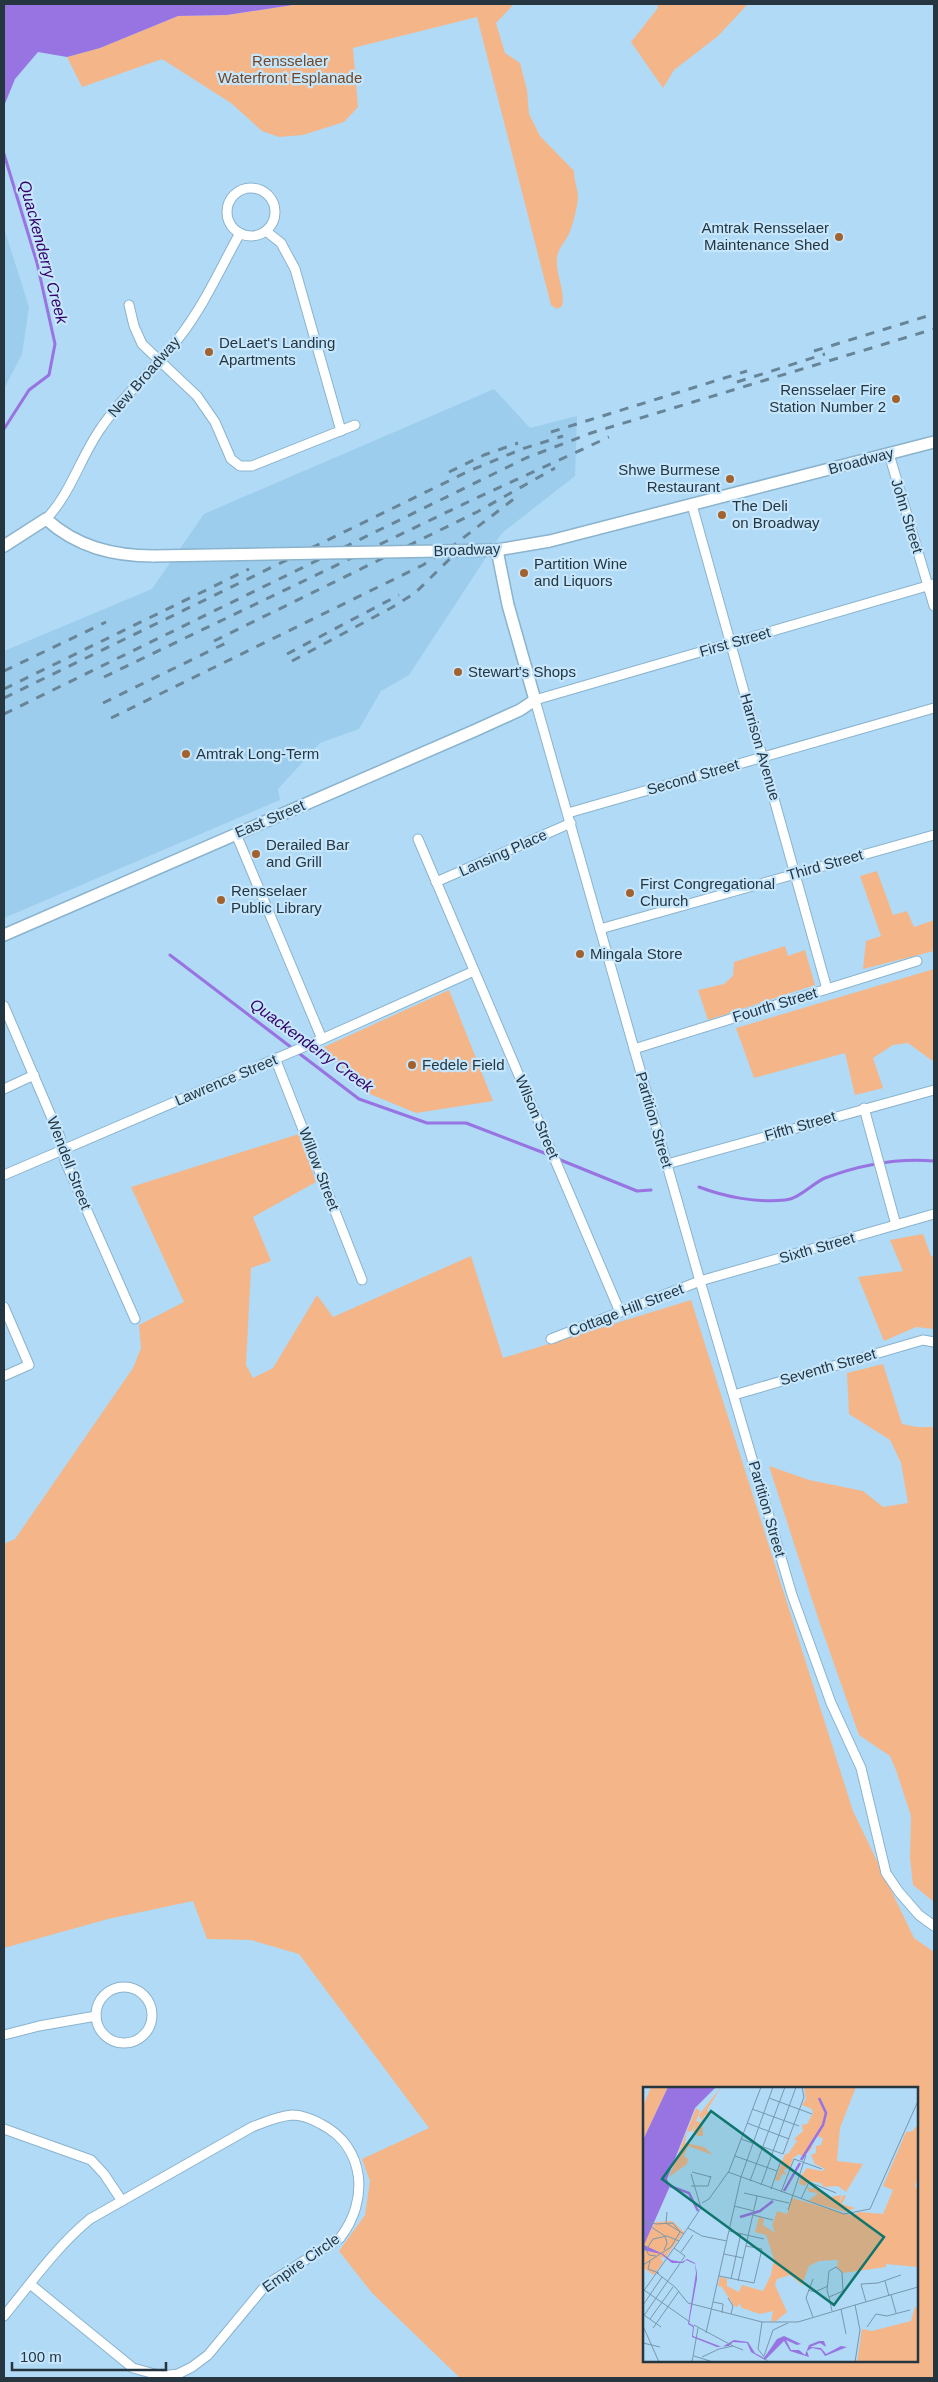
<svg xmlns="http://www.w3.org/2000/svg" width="938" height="2382" viewBox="0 0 938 2382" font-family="Arial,sans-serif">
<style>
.built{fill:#9dcdec}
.green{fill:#f4b689;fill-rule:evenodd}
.water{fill:#9873e2}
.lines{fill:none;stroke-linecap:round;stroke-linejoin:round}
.stream{stroke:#9873e2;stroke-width:3}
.minor-casing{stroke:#8ab3ce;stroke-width:11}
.tertiary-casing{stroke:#8ab3ce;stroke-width:14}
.minor{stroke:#fff;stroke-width:9}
.tertiary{stroke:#fff;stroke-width:11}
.rail{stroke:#688598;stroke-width:3;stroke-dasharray:9 9;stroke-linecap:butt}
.tertiary-bridge-casing{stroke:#8ab3ce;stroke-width:14;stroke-linecap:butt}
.tertiary-bridge{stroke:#fff;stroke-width:11}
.poi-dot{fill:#a3622d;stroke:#c5e6fc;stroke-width:2}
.labels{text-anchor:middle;stroke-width:4.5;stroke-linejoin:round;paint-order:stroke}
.park-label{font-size:15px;fill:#744826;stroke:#c5e6fc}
.poi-label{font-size:15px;fill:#253640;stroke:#c5e6fc;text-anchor:start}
.street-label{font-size:15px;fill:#253640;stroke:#c5e6fc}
.water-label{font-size:16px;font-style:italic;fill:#35006a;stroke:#c5e6fc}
.inset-river{fill:none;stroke:#9873e2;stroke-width:2.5}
.inset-road{fill:none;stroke:#7898ad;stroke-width:1}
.view{fill:#0f766e;fill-opacity:0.15;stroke:#0f766e;stroke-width:2.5}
.inset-edge{fill:none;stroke:#253640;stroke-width:2.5}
</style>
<rect width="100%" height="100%" fill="#b0daf6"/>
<g class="built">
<path d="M4,228L29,307L22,354L4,389Z"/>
<path d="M494,389L530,428L577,416L575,476L502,533L409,675L381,691L359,729L320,743L278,789L280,800L4,918V651L152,589L204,514Z"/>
</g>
<g class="green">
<path d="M299,4H514L496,23L505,53L520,63L527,90L529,114L540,136L574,171C574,181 578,189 578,198C577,209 573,225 568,236C565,241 560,247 558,253C553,271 566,289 562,306L557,309L551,305L477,17L353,48L358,107L344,122L303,135L279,137L262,131L231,103L162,59L82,87L67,57L100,48L178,16L227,15Z"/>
<path d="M657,4H748L718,36L674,70L663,88L631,42L658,8Z"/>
<path d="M877,871L893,915L907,911L914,927L934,920V951L863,969L866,941L881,936L860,876Z"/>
<path d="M785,946L788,956L805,950L815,985L708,1020L698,990L724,984L733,976L734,962Z"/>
<path d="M934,969V1062L908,1043L893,1045L873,1058L883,1088L855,1095L845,1053L754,1078L736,1028Z"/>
<path d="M449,990L493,1101L416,1113L365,1092L324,1047Z"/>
<path d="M299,1134L316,1182L253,1217L271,1261L251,1268L246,1365L253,1378L273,1368L317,1295L333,1317L471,1256L503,1358L691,1300L853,1811L914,1938L934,1952V2378H460L372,2293L339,2251L365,2215L370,2181L362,2159L429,2128L299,1954L251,1940L207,1939L193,1901L108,1919L4,1948V1544L15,1539L133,1368L141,1348L139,1325L184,1302L131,1187ZM644,2088H917V2361H644Z"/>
<path d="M923,1234L931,1256L934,1257V1329L916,1327L884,1341L858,1277L903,1271L890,1240Z"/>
<path d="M883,1364L902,1424L917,1427H934V1902L913,1885L910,1858L911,1816L896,1770L890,1756L859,1735L819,1621L769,1466L809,1480L863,1491L883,1507L908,1503L901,1463L890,1440L849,1414L847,1373Z"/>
</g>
<path class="water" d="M4,4H299L227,15L178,16L100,48L67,57L38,52L15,79L4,106Z"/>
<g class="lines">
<g class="stream">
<path d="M4,154L37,263L55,344L49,375L29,390L4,429"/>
<path d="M170,955L359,1099L427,1123H466L552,1156"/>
<path d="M558,1159L637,1191L651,1190"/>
<path d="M699,1187C725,1197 757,1203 785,1200C799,1199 813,1183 825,1178C860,1165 898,1158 934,1161"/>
</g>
<defs>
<g id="minor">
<circle cx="251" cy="212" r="24"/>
<path d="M266,231L281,243L295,269L341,431"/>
<path d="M129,305L134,326L142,344L197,396L215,422L231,459L240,466H252L355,425"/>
<path d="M889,454L934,606"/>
<path d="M692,505L827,989"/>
<path d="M46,519C70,495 81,456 101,428C123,395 154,370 178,339C204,306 220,269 240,233"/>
<path d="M934,584L535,700L700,1281L792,1595L831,1703L861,1768L886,1873L899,1892L919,1915L934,1926"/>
<path d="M568,813L934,708"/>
<path d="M236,834L322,1039"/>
<path d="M418,839L620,1312"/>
<path d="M436,882L571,823"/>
<path d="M600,929L934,835"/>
<path d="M4,1006L60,1137L65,1161L135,1319"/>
<path d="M634,1049L917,961"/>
<path d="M275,1058L362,1280"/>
<path d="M4,1089L34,1075"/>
<path d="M864,1108L896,1225"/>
<path d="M667,1164L934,1090"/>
<path d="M4,1175L322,1039L474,971"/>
<path d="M4,1307L29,1365L4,1376"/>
<path d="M551,1339L700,1281L934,1214"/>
<path d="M734,1395L923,1340L934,1342"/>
<circle cx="124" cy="2015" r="28"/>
<path d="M4,2035L39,2026L96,2016"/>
<path d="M4,2129L91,2160L104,2174L122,2201"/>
<path d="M4,2316C31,2283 57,2246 90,2219L252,2127C265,2122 278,2116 292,2115C303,2115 312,2119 321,2124C366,2147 369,2201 340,2238L266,2285L208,2355L192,2367L178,2374L162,2376L133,2368L30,2284"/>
</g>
<g id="tertiary">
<path d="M4,546L46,519C77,547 113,556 154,556"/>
<path d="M4,935L476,730L520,710L535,700L508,605L497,550L550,541L934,442"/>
</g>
</defs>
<use href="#minor" class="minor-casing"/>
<use href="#tertiary" class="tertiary-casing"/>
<use href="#minor" class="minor"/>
<use href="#tertiary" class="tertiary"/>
<g class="rail">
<path d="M814,351L934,314"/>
<path d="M737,382L825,354"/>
<path d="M551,432L747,371"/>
<path d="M449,472L484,455L518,443"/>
<path d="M214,641L477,512L555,468"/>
<path d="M287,654L399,595"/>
<path d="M292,661L391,608L415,593L468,541"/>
<path d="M4,671L106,622"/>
<path d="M104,677L470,501L609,437"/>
<path d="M4,689L249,569"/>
<path d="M4,698L469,471L522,449L563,436"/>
<path d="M103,703L226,643"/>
<path d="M4,714L526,458L591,433L934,329"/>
<path d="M111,718L423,565L454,545L515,498"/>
</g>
<defs>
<path id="tertiary-bridge" d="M154,556L497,550"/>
</defs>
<use href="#tertiary-bridge" class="tertiary-bridge-casing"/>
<use href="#tertiary-bridge" class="tertiary-bridge"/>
</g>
<g class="poi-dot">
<circle cx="839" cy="237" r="5"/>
<circle cx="209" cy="352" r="5"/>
<circle cx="896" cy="399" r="5"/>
<circle cx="730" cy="479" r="5"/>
<circle cx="722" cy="515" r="5"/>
<circle cx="524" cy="573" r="5"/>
<circle cx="458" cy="672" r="5"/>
<circle cx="186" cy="754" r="5"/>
<circle cx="256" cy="854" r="5"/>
<circle cx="630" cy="893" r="5"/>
<circle cx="221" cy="900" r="5"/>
<circle cx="580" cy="954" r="5"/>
<circle cx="412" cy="1065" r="5"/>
</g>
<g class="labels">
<g class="park-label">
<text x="290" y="66">Rensselaer<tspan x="290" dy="17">Waterfront Esplanade</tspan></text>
</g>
<g class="poi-label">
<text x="829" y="233" text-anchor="end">Amtrak Rensselaer<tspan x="829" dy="17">Maintenance Shed</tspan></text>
<text x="219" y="348">DeLaet's Landing<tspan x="219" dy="17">Apartments</tspan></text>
<text x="886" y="395" text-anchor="end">Rensselaer Fire<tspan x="886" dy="17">Station Number 2</tspan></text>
<text x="720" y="475" text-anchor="end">Shwe Burmese<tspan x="720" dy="17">Restaurant</tspan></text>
<text x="732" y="511">The Deli<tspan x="732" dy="17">on Broadway</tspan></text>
<text x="534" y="569">Partition Wine<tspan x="534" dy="17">and Liquors</tspan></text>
<text x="468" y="677">Stewart's Shops</text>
<text x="196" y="759">Amtrak Long-Term</text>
<text x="266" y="850">Derailed Bar<tspan x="266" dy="17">and Grill</tspan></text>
<text x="640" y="889">First Congregational<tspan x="640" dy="17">Church</tspan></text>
<text x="231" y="896">Rensselaer<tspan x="231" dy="17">Public Library</tspan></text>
<text x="590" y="959">Mingala Store</text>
<text x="422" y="1070">Fedele Field</text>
</g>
<g class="street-label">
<text transform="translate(144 377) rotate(-49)" y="5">New Broadway</text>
<text transform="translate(861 461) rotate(-15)" y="5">Broadway</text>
<text transform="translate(907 516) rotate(73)" y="5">John Street</text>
<text transform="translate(467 550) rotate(-2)" y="5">Broadway</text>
<text transform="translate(735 642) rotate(-16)" y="5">First Street</text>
<text transform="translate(760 747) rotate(74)" y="5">Harrison Avenue</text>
<text transform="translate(693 777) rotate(-16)" y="5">Second Street</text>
<text transform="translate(270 819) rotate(-23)" y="5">East Street</text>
<text transform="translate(503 853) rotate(-24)" y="5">Lansing Place</text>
<text transform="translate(825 865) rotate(-16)" y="5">Third Street</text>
<text transform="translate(775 1005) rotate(-17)" y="5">Fourth Street</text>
<text transform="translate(226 1080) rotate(-23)" y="5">Lawrence Street</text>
<text transform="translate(537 1117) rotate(67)" y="5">Wilson Street</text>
<text transform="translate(654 1120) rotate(74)" y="5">Partition Street</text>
<text transform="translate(800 1126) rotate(-16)" y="5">Fifth Street</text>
<text transform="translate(69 1163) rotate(69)" y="5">Wendell Street</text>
<text transform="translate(319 1169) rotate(69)" y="5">Willow Street</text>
<text transform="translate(817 1248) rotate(-16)" y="5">Sixth Street</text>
<text transform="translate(626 1310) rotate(-21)" y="5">Cottage Hill Street</text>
<text transform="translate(828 1367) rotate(-16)" y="5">Seventh Street</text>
<text transform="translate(767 1509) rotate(74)" y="5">Partition Street</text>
<text transform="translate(301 2263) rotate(-35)" y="5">Empire Circle</text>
</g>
<g class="water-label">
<text transform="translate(44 252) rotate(75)" y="6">Quackenderry Creek</text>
<text transform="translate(312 1045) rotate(36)" y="6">Quackenderry Creek</text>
</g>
</g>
<g transform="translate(643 2087)">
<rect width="275" height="275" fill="#b0daf6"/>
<path d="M8,0H25L0,53V19ZM78,0L64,23L67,28H62L60,34L58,28L59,35L60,49H55L50,44L53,34L59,36L56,28ZM161,0H213L197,41L194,74L220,77L203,105L195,99L181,100L178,96L165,94L162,99L156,97L157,90L164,81L179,84L182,82L172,77L168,68L173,66V59L178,58L180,51L173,49L168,62L160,70L156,67L150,71L147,80L141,83L143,88L139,87L136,94L132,93L142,67H145L154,54L151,52L160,44L159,38L164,37L170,26L169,22L159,18L163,12ZM53,21L57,24L49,44L44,45L42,56L61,60L70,68L45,59L41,69L45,72L44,77L26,90ZM272,40H275V90L272,98L275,105L274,180L243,177V180L200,186L194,180L195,173L176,174L166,179L159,198L147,188L134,192L132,198L144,225L133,234H128L130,224L117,227L99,221L96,216L95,220L91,219L79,200L75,199L77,190L84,192V199L96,205L99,198L120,204L128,188L131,172L123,148L112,145L116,130L121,132L120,138L132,146L129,138L134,124L144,127L149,111L207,128L217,125L240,127L250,103L240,99L263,45L270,44ZM172,99L188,110L198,108L197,116L200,108L203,109L199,117L212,121L203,125L165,114L175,106L166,105L164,100L169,102ZM29,134L41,145L22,171L17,170L20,175L11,188L0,181V158L12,135ZM272,220H275V275H214L219,242L229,244L268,234Z" fill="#f4b689"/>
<path d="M25,0H73L52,21L24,92L27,99L1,158L20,167L28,173L39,175L44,172L52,176L54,186V192L46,236L51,239L50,249L79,260L91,253L105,255L112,266L121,271L134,252L141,249L158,257L154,258L143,253L148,263H156L162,268L166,258L176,254H181L183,260L177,256L167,260L178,261L183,267L198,259L204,260L182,269L178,263L169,261L164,264L166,270L147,264L141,254L122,273L108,265L104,256L90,255L86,259L74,260L49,250L50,240L45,237L53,186L52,177L43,173L40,176H29L18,167L0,163V53Z" fill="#9873e2"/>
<path class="inset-river" d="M158,73L180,38L183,26L176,11M27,99L46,106L55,124M141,104L157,76M97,130L117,124L130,114"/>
<path class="inset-road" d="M126,11L169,27M109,22L156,39M104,36L146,52M98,52L140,67L161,10L159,0M92,69L134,84M49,85L68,90M85,85L201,127L227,122L275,14M107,94L142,0M118,98L153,0M48,99H65L68,89M128,102L137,76M138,105L151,72L179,82M101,106L146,116M158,112L166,95L193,106M59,116L66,112L86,84L118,0M91,119L111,124M145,123L163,68M24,125L23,136L41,147M110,128L130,133M0,133L13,137L30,136L37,145L28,160L0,178M2,136L22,149L24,156L21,163M45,141L59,149L84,154M86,144L121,152M36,154L58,121L48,87M38,165L50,148M81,167L100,171M7,174L5,182L16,186M14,186L32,200L45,216L119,235H155L212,218L217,243L212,275M76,189L111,196L119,162L103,159M88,192L98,146M170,192L163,211L170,230M95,194L114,109M242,194L246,209M218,197L235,196L258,188M218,197L223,215M1,203L47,235M165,203L172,205L185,199M0,205L36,154L24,149L10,152L3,163L6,168L13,169M248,208L253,226M186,210L200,204L199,185L193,180L186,184L184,203L185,207L186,210L189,224M85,211L90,219L88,227M70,215L80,217L79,226M0,218L19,190M212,218L275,200M198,222L203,247M233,227L244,229L267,223M1,228L18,240M0,230L42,169L31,161M7,232L30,200M119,235L115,262L125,275M51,238L90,259M0,239L16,275M224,240L233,227M10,241L36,204M63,246L98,90L130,0M0,256L17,260M51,269L70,275M121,269L130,243L145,236M59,270L76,262L90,259L100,263M49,275L55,241"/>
<path class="view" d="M68,24L241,150L191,218L19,92Z"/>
<rect width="275" height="275" class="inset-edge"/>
</g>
<rect width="938" height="2382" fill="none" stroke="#253640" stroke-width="10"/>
<path d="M12 2362v8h154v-8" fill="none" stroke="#253640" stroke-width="2.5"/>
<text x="20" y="2362" font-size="15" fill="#253640" stroke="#c5e6fc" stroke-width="4" paint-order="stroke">100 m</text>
</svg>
